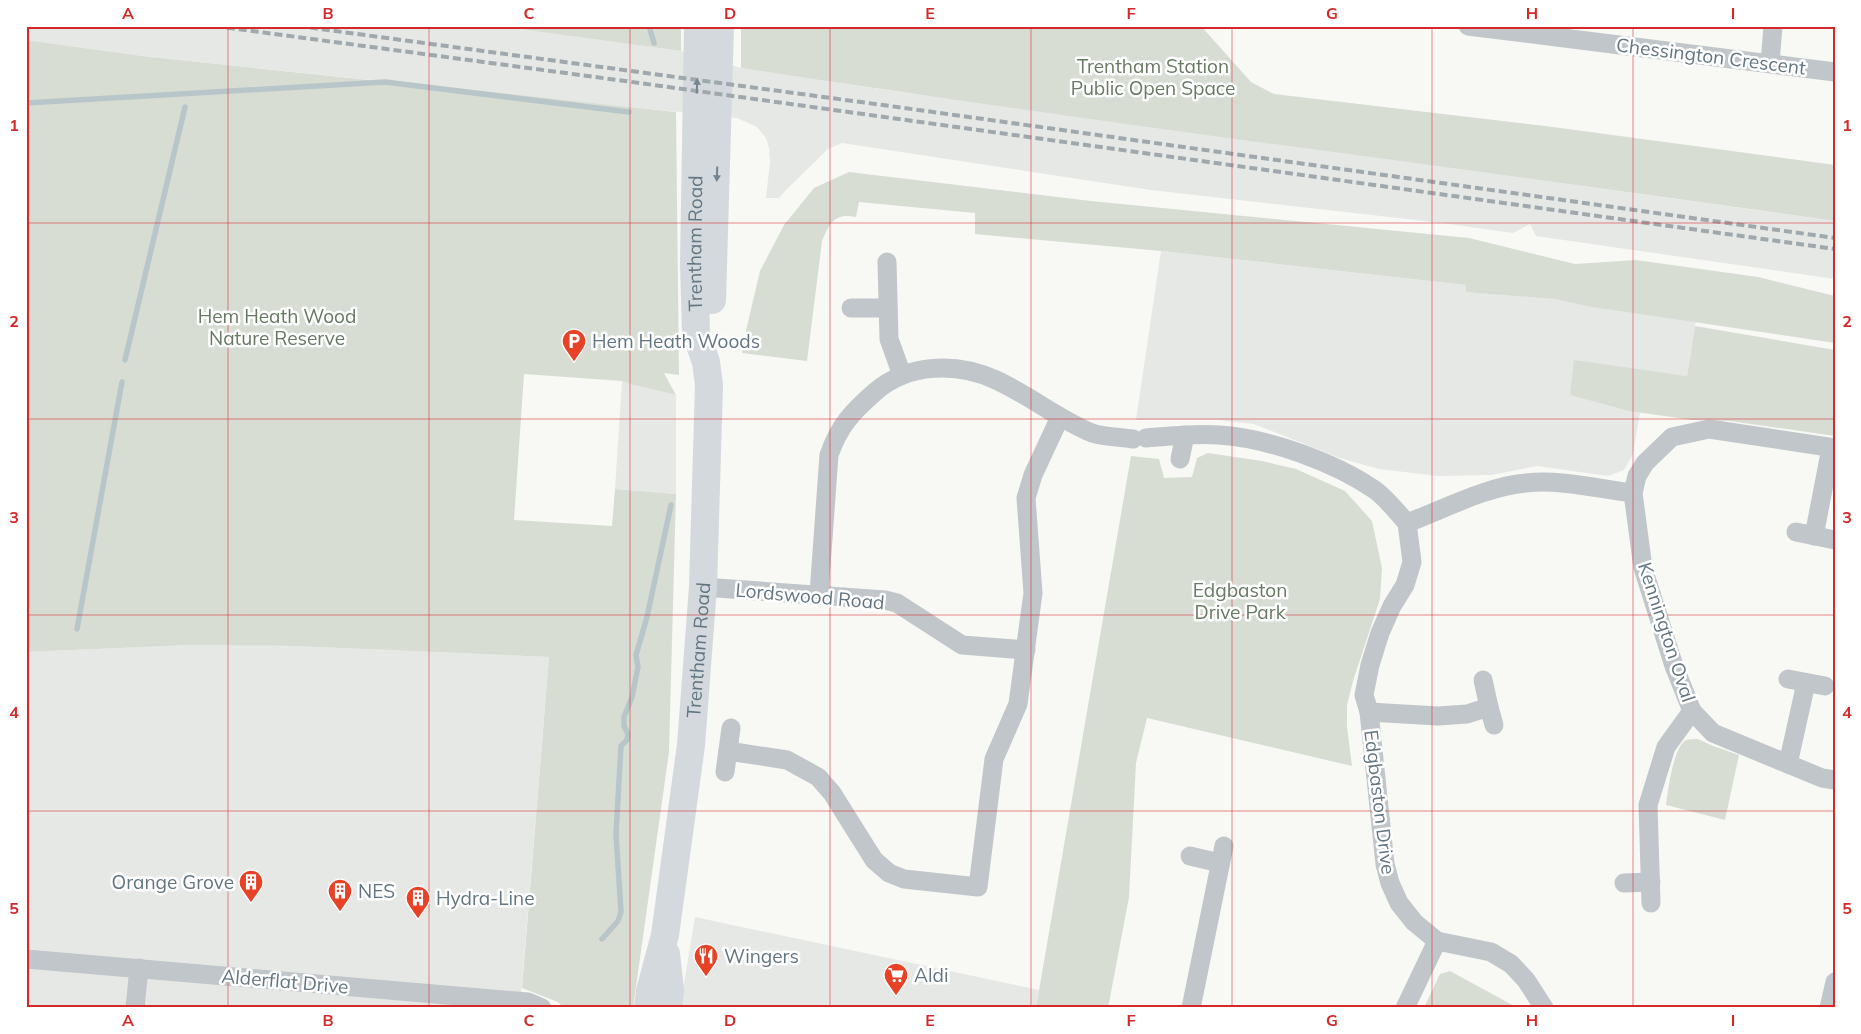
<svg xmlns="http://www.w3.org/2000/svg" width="1861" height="1034" viewBox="0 0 1861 1034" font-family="Mulish,sans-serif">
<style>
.built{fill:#e6e8e6}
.green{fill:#d8ddd4}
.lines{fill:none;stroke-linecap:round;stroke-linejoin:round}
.stream{stroke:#b8c6c9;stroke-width:5.5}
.minor{stroke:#c0c6c9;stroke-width:19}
.primary{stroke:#d3d9dc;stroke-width:28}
.rail{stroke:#9fa8ad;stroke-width:4;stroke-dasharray:8 4;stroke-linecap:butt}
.oneway{fill:#73858f}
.grid{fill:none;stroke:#d62828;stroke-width:1;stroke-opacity:0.55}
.labels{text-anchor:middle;stroke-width:5;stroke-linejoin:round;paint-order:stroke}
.street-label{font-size:19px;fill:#627681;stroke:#fff}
.park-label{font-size:19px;fill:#677961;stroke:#fff}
.poi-label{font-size:19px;fill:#627681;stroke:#fff;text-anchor:start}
.neatline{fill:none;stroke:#d62828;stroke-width:2}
.grid-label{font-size:16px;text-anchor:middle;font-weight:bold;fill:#d62828}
</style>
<rect width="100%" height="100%" fill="#f8f8f5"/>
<g class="built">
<path d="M26,26H506L681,51L741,68L879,89L1835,221V279L1536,236L1530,224L1513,233L1442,223L1151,190L842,143L828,149L785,191L779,198H766L770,162L769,148L766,138L757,127L737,118L150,57L26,40Z"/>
<path d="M1161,251L1645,305L1697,313L1687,376L1647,371L1633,454L1624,470L1608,476L1537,466L1491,475L1438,476L1379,469L1340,458L1254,424L1219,420H1136Z"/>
<path d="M622,381L633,385L676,395V494L615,489Z"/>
<path d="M191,645L293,646L549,657L520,1008H26V652Z"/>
<path d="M695,917L1039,990L1036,1008H680Z"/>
</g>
<g class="green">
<path d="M506,26H681V51L528,30Z"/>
<path d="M741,26H1201L1251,82L1274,94L1553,127L1835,165V221C1470,169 1105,124 741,68Z"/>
<path d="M26,40L150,57L427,86L428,85L676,112L679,375L664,373L676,395L633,385L622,381L524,374L514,520L612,526L615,489L676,494L669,752L633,1008H564L558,1002L522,988L549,657L293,646L191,645L26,652Z"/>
<path d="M849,172L1091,201L1469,238L1575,264L1636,260L1758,277L1835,296V343L1586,306L1556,299L1466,292V285L1161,251L975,234V213L859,202L856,217C834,213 830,223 822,241L807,361L742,353L744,339L760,271L784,225L814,188Z"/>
<path d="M1695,326L1835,350V436L1730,421L1693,420L1629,411L1570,395L1574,360L1687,376Z"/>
<path d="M1208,453L1262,461L1296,469L1345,491L1372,521L1382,568L1380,599L1353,681L1347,705V727L1352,766L1147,718L1136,763L1129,897L1108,1008H1036L1131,456L1159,459L1164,478L1192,477L1197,458Z"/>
<path d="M1698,739L1713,746L1739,755L1725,820L1666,805C1668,791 1673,747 1686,740C1689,739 1695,739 1698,739Z"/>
<path d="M1450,971L1518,1008H1424L1440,974Z"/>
</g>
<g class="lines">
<g class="stream">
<path d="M649,26L654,43"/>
<path d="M26,103L385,82L629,112"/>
<path d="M125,360L185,107"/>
<path d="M77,629L122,382"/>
<path d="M602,939L618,921L621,912L616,834L621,746L627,740L628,734L624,726V717L632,697L638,667L636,655L647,617L671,505"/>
</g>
<g class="minor">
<path d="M1468,26L1835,72"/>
<path d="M1770,63L1773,26"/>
<path d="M887,262L889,339L902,375"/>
<path d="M851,308H888"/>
<path d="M1146,438C1170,436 1194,433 1219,435C1268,438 1334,462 1375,490C1387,499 1397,512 1407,523"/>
<path d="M1835,448L1709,429L1672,437L1645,463L1637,476L1633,493L1643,568L1674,666L1692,711L1713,733L1822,778L1835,780"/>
<path d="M1180,459L1185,435"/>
<path d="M1407,523L1412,562L1405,585L1392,606L1380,633L1370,665L1364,695L1369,712L1385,864L1390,883L1399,903L1414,922L1437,941L1491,952L1511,964L1526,980L1544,1008"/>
<path d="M1407,523C1444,509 1488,486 1526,483C1561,479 1599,489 1633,493"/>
<path d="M1796,532L1835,540"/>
<path d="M1814,536L1831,448"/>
<path d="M703,587L885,600L897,603L962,645L1026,650"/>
<path d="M819,594L829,455C839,426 852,412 875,392C908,363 957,362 996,380C1029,395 1058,419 1092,433C1105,437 1120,437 1133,439"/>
<path d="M1788,679L1825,686"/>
<path d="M1489,707L1494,725"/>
<path d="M1369,712L1438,716L1467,714L1489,707L1483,680"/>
<path d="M728,751L787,760L818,777L832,793L874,860L889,873L904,879L978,887L994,759L1018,704L1033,593L1026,498L1033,475L1060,417"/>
<path d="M1788,764L1806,683"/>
<path d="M725,772L731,728"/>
<path d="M1190,856L1220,863"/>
<path d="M1624,883L1651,882"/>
<path d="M1651,903L1648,805L1666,747L1692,711"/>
<path d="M26,959L528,1002L542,1008"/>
<path d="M135,1008L139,968"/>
<path d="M1191,1008L1224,846"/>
<path d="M1405,1008L1437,941"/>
<path d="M1829,1008L1835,982"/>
</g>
<g class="primary">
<path d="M712,300L720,26"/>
<path d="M666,954L670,990L668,1008"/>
<path id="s1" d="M648,1008L650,991L665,935L691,745L703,587L709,385L706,362L696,333L694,263L698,26"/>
</g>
<g class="rail">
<path d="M215,26L625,81L1835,249"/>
<path d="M298,26L890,106L1835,238"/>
</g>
</g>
<defs><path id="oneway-solid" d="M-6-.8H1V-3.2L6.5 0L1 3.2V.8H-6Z" transform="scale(1.25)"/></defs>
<g class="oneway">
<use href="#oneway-solid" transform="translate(697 86) rotate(-88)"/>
<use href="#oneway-solid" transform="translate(717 174) rotate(92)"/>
</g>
<path class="grid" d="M228,26V1008M429,26V1008M630,26V1008M830,26V1008M1031,26V1008M1232,26V1008M1432,26V1008M1633,26V1008M26,223H1835M26,419H1835M26,615H1835M26,811H1835"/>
<defs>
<symbol id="parking-pin" viewBox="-11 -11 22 30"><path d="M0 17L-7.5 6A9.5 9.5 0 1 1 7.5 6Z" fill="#e74126" stroke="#fff"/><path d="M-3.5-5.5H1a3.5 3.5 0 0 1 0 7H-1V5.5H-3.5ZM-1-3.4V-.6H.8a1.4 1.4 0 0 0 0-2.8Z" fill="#fff"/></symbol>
<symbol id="building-pin" viewBox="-11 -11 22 30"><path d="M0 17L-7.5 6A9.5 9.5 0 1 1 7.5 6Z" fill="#e74126" stroke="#fff"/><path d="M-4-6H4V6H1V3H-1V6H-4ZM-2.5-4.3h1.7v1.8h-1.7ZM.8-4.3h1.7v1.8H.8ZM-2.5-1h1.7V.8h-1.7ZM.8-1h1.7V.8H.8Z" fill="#fff"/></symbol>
<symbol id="restaurant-pin" viewBox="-11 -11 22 30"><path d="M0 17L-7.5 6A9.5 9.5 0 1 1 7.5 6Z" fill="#e74126" stroke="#fff"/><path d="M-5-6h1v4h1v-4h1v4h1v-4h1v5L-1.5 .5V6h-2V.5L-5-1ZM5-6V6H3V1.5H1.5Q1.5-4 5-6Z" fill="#fff"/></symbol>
<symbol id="supermarket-pin" viewBox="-11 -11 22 30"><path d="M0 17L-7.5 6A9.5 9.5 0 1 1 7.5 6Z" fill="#e74126" stroke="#fff"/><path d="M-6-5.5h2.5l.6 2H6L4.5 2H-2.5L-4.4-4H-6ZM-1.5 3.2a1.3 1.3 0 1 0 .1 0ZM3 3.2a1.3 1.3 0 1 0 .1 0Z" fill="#fff"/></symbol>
</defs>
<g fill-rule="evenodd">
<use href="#parking-pin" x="560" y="327" width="28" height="38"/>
<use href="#building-pin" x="237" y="868" width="28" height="38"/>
<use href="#building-pin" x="326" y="877" width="28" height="38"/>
<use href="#building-pin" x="404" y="884" width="28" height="38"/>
<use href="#restaurant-pin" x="692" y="942" width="28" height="38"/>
<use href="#supermarket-pin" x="882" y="961" width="28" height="38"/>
</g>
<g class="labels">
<g class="street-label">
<text transform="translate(1711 56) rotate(7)" y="7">Chessington Crescent</text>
<text dy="7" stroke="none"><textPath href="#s1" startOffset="771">Trentham Road</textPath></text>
<text transform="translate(810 596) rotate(5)" y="7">Lordswood Road</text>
<text transform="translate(1667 632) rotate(72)" y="7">Kennington Oval</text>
<text dy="7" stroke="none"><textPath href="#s1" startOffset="362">Trentham Road</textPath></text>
<text transform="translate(1380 802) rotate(83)" y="7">Edgbaston Drive</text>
<text transform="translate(285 981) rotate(5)" y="7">Alderflat Drive</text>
</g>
<g class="park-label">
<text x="1153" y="73">Trentham Station<tspan x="1153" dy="22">Public Open Space</tspan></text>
<text x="277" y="323">Hem Heath Wood<tspan x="277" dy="22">Nature Reserve</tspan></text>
<text x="1240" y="597">Edgbaston<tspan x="1240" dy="22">Drive Park</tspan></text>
</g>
<g class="poi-label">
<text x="592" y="348">Hem Heath Woods</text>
<text x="234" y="889" text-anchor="end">Orange Grove</text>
<text x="358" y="898">NES</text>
<text x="436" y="905">Hydra-Line</text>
<text x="724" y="963">Wingers</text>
<text x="914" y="982">Aldi</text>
</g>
</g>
<rect width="1861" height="1034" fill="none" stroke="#ffffff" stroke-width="55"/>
<rect x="28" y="28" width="1806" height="978" class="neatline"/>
<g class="grid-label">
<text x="128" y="19">A</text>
<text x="328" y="19">B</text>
<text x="529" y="19">C</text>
<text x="730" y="19">D</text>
<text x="930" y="19">E</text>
<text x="1131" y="19">F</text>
<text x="1332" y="19">G</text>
<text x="1532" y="19">H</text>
<text x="1733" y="19">I</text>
<text x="14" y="131">1</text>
<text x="1847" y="131">1</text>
<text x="14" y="327">2</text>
<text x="1847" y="327">2</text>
<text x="14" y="523">3</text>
<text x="1847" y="523">3</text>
<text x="14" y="718">4</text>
<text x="1847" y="718">4</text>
<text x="14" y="914">5</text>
<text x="1847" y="914">5</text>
<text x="128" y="1026">A</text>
<text x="328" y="1026">B</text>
<text x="529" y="1026">C</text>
<text x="730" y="1026">D</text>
<text x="930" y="1026">E</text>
<text x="1131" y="1026">F</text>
<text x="1332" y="1026">G</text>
<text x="1532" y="1026">H</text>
<text x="1733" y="1026">I</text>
</g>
</svg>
